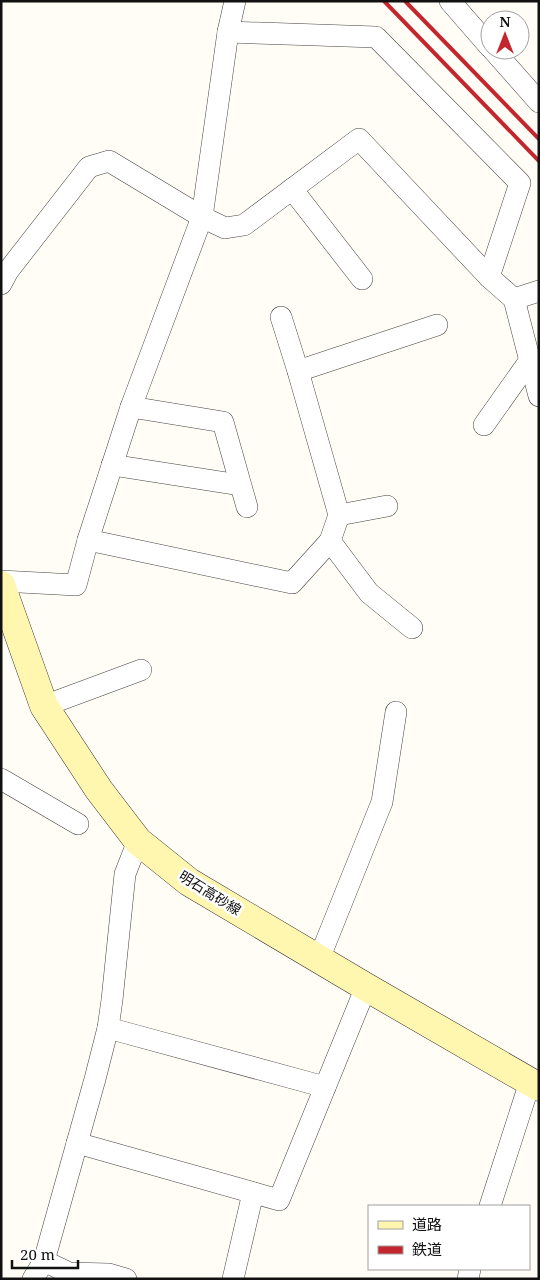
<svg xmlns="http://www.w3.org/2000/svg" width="540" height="1280" viewBox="0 0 540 1280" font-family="'Noto Serif','Noto Sans JP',serif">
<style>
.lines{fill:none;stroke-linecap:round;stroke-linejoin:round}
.minor-casing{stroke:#444;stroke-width:22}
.secondary-casing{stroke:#333;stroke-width:29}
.minor{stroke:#fff;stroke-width:21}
.secondary{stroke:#fff6b0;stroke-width:28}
.rail{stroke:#c4262e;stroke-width:4}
.labels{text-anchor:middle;stroke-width:5;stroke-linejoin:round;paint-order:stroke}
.street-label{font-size:14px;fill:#111;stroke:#fff}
</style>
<rect width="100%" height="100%" fill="#fffdf5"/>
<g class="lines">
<defs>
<g id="minor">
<path d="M450,1L490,47"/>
<path d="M228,32L376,37L520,183L489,277"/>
<path d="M493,50L539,102"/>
<path d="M292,189L362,279"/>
<path d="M1,284L8,271L89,167L109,161L202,217L225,228L244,225L359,139L489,277L514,299L539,396"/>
<path d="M514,299L539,291"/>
<path d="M298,371L437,325"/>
<path d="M131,407L223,422L247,507"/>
<path d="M484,425L530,360"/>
<path d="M112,465L240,485"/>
<path d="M339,515L387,506"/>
<path d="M88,540L292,583L330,541L339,515L298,371L281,317"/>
<path d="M330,541L369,593L412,628"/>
<path d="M1,581L76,585L88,540L131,407L202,217L228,32L235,1"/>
<path d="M44,706L141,670"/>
<path d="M1,779L78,824"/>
<path d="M319,959L382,802L396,712"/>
<path d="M108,1028L325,1087"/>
<path d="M77,1143L279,1200L366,987"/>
<path d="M490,1206L530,1082"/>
<path d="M44,1261L69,1273L109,1274L126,1279"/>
<path d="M33,1279L44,1261L95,1079L108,1028L112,1000L125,874L138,841"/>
<path d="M233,1279L253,1193"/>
<path d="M468,1279L470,1269"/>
</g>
<path id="secondary" d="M1,585L44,706L99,790L138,841L189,882L366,987L539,1087"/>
</defs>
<use href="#minor" class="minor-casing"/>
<use href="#secondary" class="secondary-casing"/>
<use href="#minor" class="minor"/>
<use href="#secondary" class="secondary"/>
<g class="rail">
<path d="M384,1L539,161"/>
<path d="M405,1L539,139"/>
</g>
</g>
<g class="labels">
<g class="street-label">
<text transform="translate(210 893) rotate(32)" y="5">明石高砂線</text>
</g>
</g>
<rect width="540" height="1280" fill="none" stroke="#111111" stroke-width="5"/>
<rect x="368" y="1205" width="162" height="65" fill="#ffffff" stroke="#a0a0a0"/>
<rect x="378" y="1221" width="25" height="8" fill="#fff6b0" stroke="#a0a0a0"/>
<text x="412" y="1230" font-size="15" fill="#111111">道路</text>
<rect x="378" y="1246" width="25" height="8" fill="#c4262e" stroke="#a0a0a0"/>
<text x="412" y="1255" font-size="15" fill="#111111">鉄道</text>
<g transform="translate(505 35)"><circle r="24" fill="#ffffff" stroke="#a0a0a0"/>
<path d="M0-4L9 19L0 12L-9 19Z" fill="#c4262e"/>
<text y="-8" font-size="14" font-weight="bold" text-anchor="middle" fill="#111111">N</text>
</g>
<path d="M12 1260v8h66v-8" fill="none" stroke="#111111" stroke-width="2.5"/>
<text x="20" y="1260" font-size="15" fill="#111111" stroke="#ffffff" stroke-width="4" paint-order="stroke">20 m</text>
</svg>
